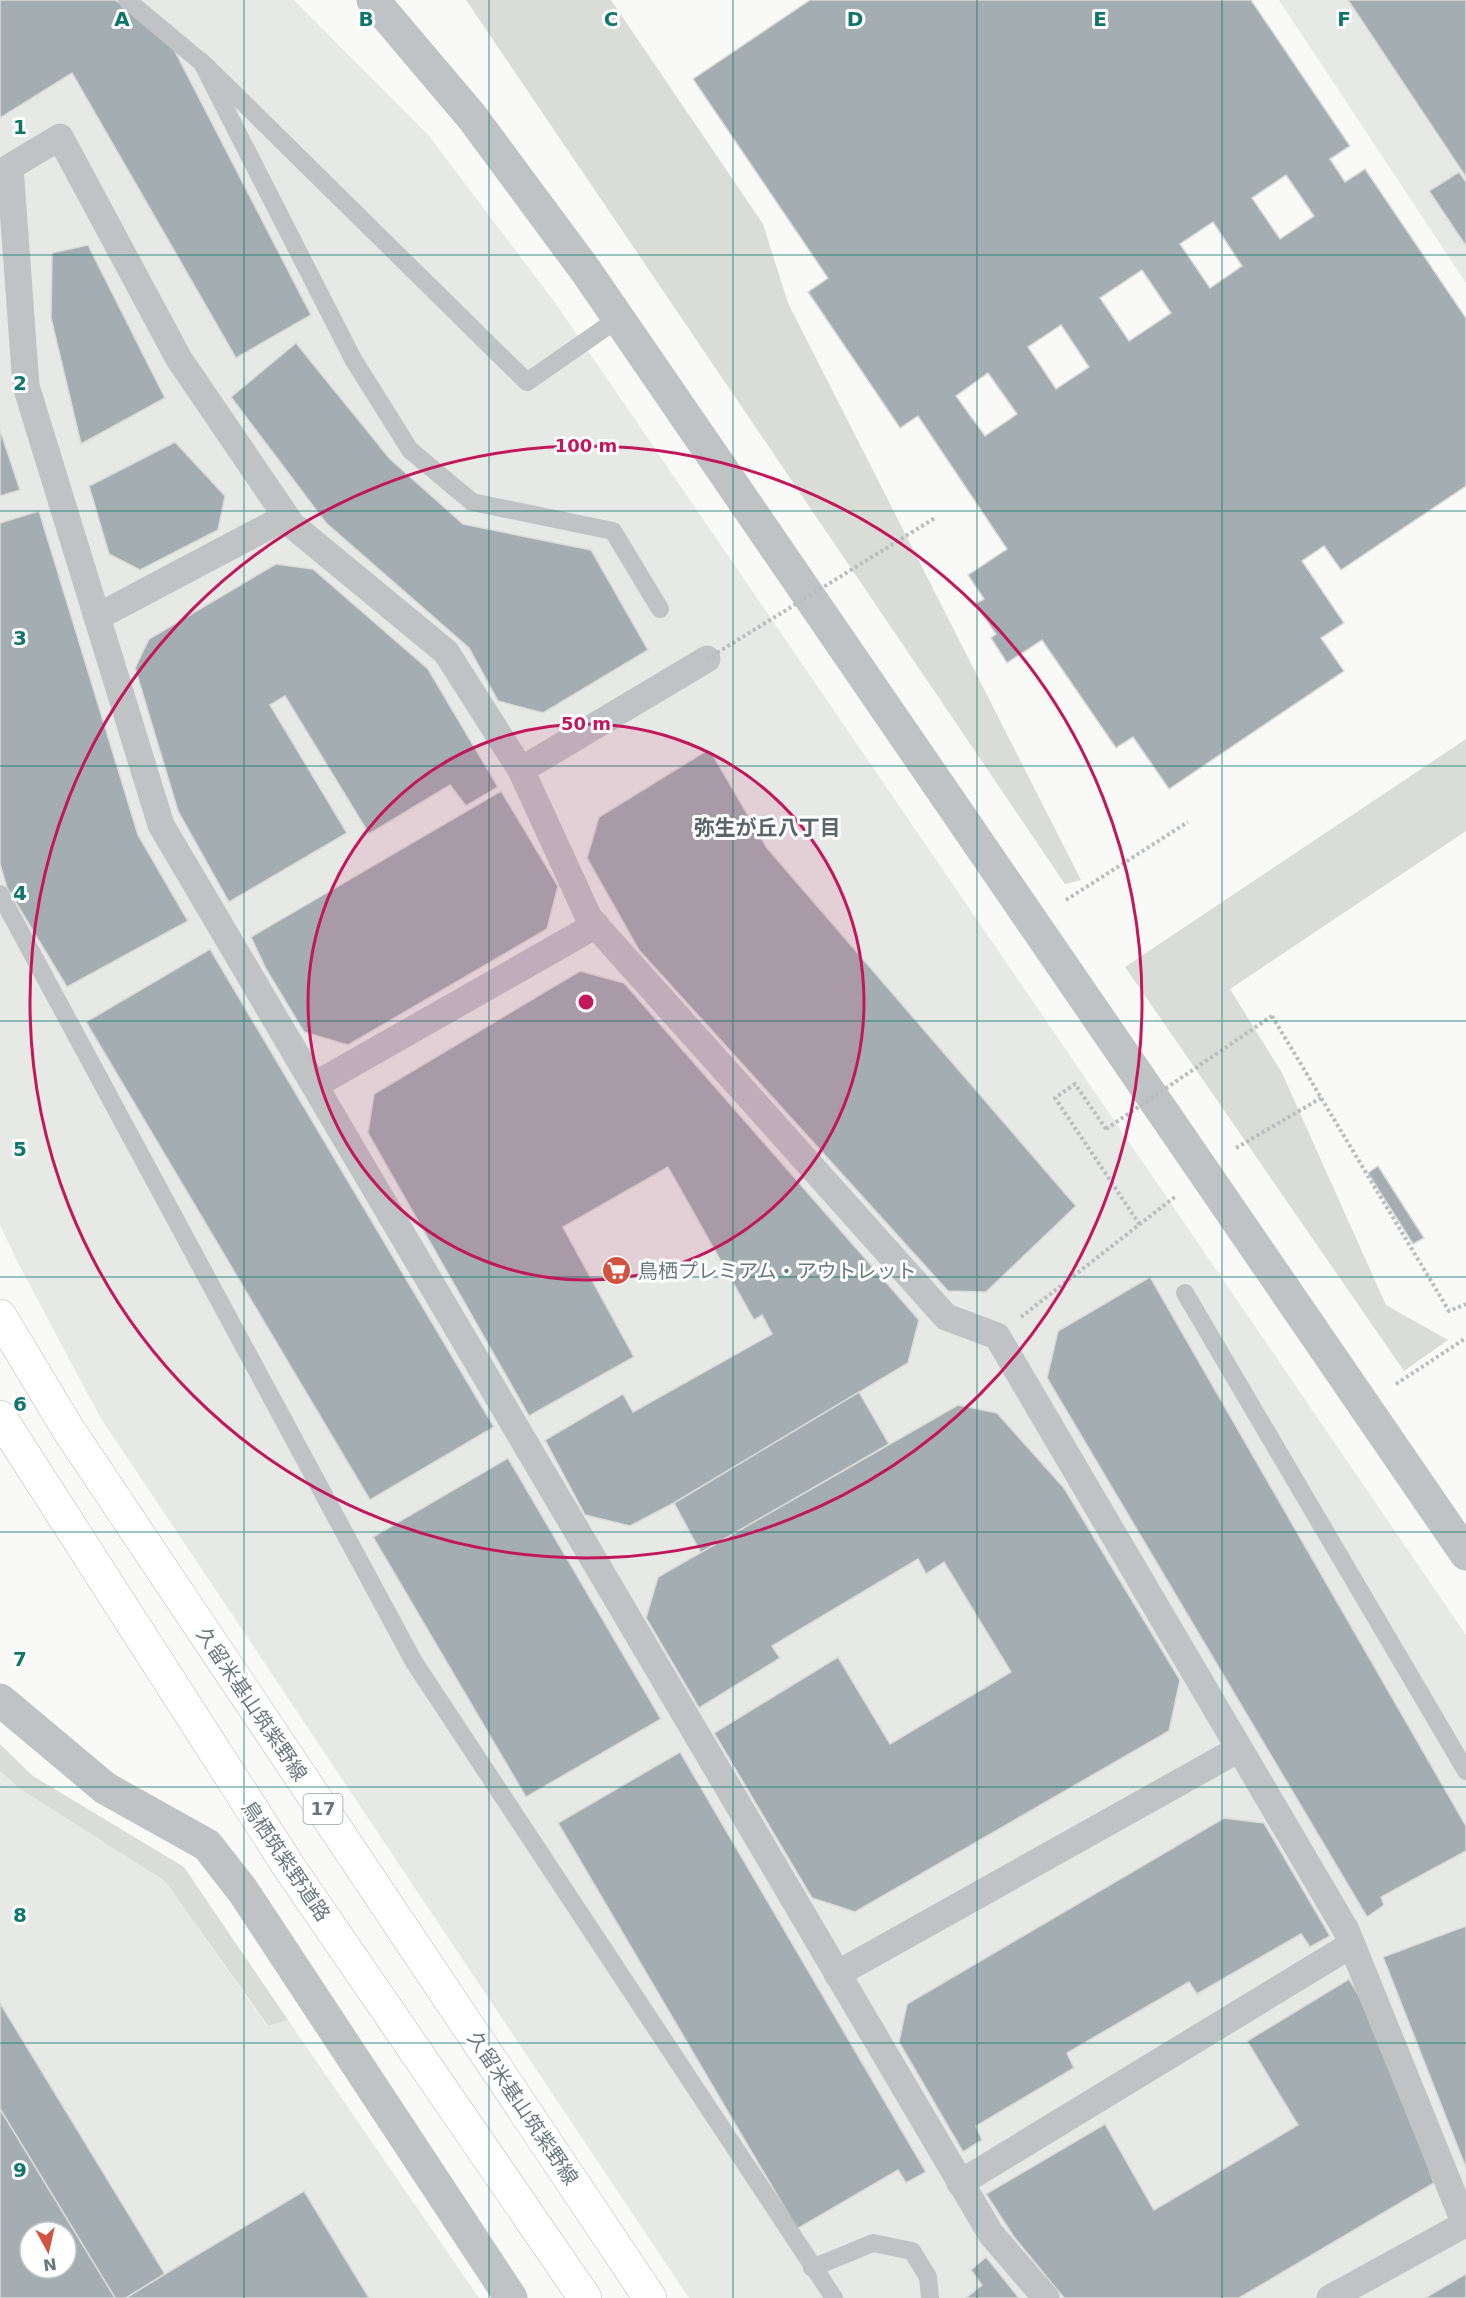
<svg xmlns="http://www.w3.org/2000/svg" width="1466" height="2298" viewBox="0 0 1466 2298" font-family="'DejaVu Sans','Noto Sans JP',sans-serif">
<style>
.built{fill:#e7e9e7;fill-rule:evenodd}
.green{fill:#daddd7}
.building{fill:#a4aeb2;stroke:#dbdbd9;stroke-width:1.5;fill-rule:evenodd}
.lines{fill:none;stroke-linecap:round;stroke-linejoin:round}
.primary-casing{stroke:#b3b8bb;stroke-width:34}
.path{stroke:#b9bdbf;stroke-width:4;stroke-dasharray:3 3;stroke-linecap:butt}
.service{stroke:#bfc3c6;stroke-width:18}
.pedestrian{stroke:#bfc3c6;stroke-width:27}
.minor{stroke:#bfc3c6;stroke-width:33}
.tertiary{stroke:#bfc3c6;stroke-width:33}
.primary{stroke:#fff;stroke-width:33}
.path-bridge{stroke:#b9bdbf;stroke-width:4;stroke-dasharray:3 3;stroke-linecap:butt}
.grid{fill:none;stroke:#0f766e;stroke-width:1.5;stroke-opacity:0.55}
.ring{fill:none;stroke:#c2185b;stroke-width:3}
.labels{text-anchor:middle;stroke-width:6;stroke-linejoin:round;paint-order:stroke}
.shield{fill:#fff;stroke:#95a0a5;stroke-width:1.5}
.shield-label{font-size:18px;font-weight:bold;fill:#67777f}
.poi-label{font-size:20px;fill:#67777f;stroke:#fff;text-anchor:start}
.street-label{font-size:20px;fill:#67777f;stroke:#fff}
.neighbourhood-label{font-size:21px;font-weight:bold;fill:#59646b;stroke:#fff}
.grid-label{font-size:20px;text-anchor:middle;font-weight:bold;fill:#0f766e;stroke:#fff;stroke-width:6;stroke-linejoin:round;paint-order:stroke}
.centre{fill:#c2185b;stroke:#fff;stroke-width:3}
.ring-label{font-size:18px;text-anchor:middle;font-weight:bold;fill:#c2185b;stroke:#fff;stroke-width:6;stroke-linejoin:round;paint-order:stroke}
</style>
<rect width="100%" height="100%" fill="#f9f9f7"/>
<g class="built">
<path d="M0,0H294L429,136L556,304L1466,1635V2298H689L100,1417L16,1259L0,1225Z"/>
<path d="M1279,0H1466V283Z"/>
<path d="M0,1771L20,1789L165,1881L267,2026L288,2020L479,2298H0ZM30,2232H66V2268H30Z"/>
</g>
<g class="green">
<path d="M466,0H611L763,224L788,303L1081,880L1065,884Z"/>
<path d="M1466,739V831L1230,989L1282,1073L1386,1305L1448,1340L1404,1371L1125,967Z"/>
<path d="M0,1744L33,1776L184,1867L288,2020L268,2026L165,1881L20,1789L0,1771Z"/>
</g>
<g class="building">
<path d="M0,0H115L166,34L311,315L236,358L72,73L0,118Z"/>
<path d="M810,0H1251L1350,146L1330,159L1345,182L1365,169L1466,318V486L1341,570L1324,546L1302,561L1344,623L1321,638L1344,671L1169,789L1133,737L1116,748L1042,640L1007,663L991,638L996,634L975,604L984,599L968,575L1007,549L918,416L900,428L808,292L828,278L693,79ZM1286,175L1314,216L1280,239L1252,198ZM1213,222L1242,266L1210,288L1180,244ZM1142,270L1171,313L1129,341L1100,298ZM1061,325L1089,367L1056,389L1028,347ZM988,373L1017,414L985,436L956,396Z"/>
<path d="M1348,0H1466V177Z"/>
<path d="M1459,172L1466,182V246L1429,191Z"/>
<path d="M88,245L165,398L81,444L51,318L52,253Z"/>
<path d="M296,343L390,459L463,524L591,550L648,650L543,713L498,701L469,648L326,523L231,397Z"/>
<path d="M0,430L20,490L0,496Z"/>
<path d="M175,442L225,496L218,530L140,570L109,554L89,486Z"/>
<path d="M39,511L138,835L188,921L67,987L7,888L0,864V523Z"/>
<path d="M276,564L313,569L428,669L498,787L466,806L450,785L369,834L285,696L270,705L347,833L229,902L178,811L135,668L149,639Z"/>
<path d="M706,751L711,752L767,848L1076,1206L986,1292L948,1291L639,950L587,858L599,817Z"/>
<path d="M501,791L558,886L547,929L348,1045L304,1032L266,969L251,937Z"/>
<path d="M210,949L494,1427L370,1500L86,1022Z"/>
<path d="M580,971L624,983L919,1320L908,1363L674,1503L630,1526L585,1515L545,1440L623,1394L633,1412L772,1334L762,1315L754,1320L668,1167L563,1227L634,1357L529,1416L368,1133L374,1094Z"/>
<path d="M1378,1166L1424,1238L1413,1244L1368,1173Z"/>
<path d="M1150,1277L1466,1826V1851L1381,1897L1384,1905L1367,1917L1047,1378L1058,1331Z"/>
<path d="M859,1392L889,1444L701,1553L674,1503Z"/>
<path d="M958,1405L997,1413L1064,1488L1180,1680L1169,1731L855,1912L812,1898L714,1733L838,1657L890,1744L1011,1672L944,1562L926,1574L918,1559L772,1646L780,1658L699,1708L646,1618L658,1577Z"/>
<path d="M508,1458L661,1719L526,1797L373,1537Z"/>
<path d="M680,1752L926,2172L906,2183L898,2170L797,2229L558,1823Z"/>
<path d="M1224,1818L1264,1823L1330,1936L1310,1947L1301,1934L1197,1994L1189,1982L1067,2053L1074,2068L976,2126L982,2140L963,2152L899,2042L907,2004Z"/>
<path d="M1466,1926V2168L1383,1957Z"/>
<path d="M1349,1979L1379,2029L1434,2183L1239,2298H1064L1014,2237L986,2194L1105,2124L1154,2210L1298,2125L1247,2041Z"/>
<path d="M0,2003L165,2274L126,2298H115L0,2109Z"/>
<path d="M0,2109L115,2298H0ZM30,2232H66V2268H30Z"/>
<path d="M304,2191L369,2298H126L165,2274Z"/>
<path d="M986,2257L1019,2298H966L982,2285L971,2270Z"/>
<path d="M1466,2274V2298H1425Z"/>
</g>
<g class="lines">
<defs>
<g id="primary">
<path d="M0,1316L68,1429L650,2298"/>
<path d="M0,1417L289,1867L585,2298"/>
</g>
</defs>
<use href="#primary" class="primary-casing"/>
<g class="path">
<path d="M1066,900L1188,822"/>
<path d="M1272,1016L1449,1311L1466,1304"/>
<path d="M1106,1129L1075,1084L1055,1098L1140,1225"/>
<path d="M1236,1148L1321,1098"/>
<path d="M1021,1317L1176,1196"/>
<path d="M1396,1384L1466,1338"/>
</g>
<g class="service">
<path d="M127,0L206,66L527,382L619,318"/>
<path d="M201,61L353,359L410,450L472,502L613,531L660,609"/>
<path d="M0,894L414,1662L834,2298"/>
<path d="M1185,1293L1466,1771"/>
<path d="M812,2268L873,2243L912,2251L928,2277L930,2298"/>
</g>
<g class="pedestrian">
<path d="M97,617L286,517"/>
<path d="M521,770L707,659"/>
<path d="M315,1085L596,925"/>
<path d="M837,1974L1239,1749"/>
<path d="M960,2183L1351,1945"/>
<path d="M1046,2298L991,2234L161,825L26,386L10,167L60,137L179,359L292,525L446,652L521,770L589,918L946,1317L997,1336L1346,1930L1465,2224L1330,2298"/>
</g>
<path class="minor" d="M0,1700L105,1788L207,1845L243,1891L511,2298"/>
<path class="tertiary" d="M373,0L472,117L586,271L1466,1554"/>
<use href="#primary" class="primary"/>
<g class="path-bridge">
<path d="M707,659L935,518"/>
<path d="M1106,1129L1272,1016"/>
</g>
</g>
<path class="grid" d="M244,0V2298M489,0V2298M733,0V2298M977,0V2298M1222,0V2298M0,255H1466M0,511H1466M0,766H1466M0,1021H1466M0,1277H1466M0,1532H1466M0,1787H1466M0,2043H1466"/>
<circle cx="586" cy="1002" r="278" fill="#c2185b" fill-opacity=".12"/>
<g class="ring">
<circle cx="586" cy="1002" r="278"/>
<circle cx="586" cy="1002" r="556"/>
</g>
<defs>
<symbol id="supermarket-disc" viewBox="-11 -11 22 22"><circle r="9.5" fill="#d05440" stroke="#fff"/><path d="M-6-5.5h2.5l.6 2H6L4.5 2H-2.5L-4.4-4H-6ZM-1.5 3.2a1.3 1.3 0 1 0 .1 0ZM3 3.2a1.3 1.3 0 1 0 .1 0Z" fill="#fff"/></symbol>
</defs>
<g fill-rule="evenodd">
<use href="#supermarket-disc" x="600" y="1254" width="33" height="33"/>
</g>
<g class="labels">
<rect class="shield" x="303.5" y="1794" width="39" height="30" rx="4.5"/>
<g class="shield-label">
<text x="323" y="1815">17</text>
</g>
<g class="poi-label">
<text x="638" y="1278">鳥栖プレミアム・アウトレット</text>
</g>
<g class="street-label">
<text transform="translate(252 1704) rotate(56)" y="7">久留米基山筑紫野線</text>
<text transform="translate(286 1861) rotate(56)" y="7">鳥栖筑紫野道路</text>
<text transform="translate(523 2108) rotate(56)" y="7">久留米基山筑紫野線</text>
</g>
<g class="neighbourhood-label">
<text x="767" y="835">弥生が丘八丁目</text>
</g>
</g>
<g class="grid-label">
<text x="122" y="26">A</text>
<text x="366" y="26">B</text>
<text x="611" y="26">C</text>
<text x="855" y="26">D</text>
<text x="1100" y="26">E</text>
<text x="1344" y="26">F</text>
<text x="20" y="134">1</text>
<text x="20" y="390">2</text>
<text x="20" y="645">3</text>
<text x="20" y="900">4</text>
<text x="20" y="1156">5</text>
<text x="20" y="1411">6</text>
<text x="20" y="1666">7</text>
<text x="20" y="1922">8</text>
<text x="20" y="2177">9</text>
</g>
<circle cx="586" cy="1002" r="9" class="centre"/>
<g class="ring-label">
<text x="586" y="452">100 m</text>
<text x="586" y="730">50 m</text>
</g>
<g transform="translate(48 2250) rotate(172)"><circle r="28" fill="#ffffff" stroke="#c2c9cc" stroke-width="1.5"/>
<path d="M0-4.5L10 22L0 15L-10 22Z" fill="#d05440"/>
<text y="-9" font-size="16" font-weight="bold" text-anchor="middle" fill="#67777f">N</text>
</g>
</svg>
